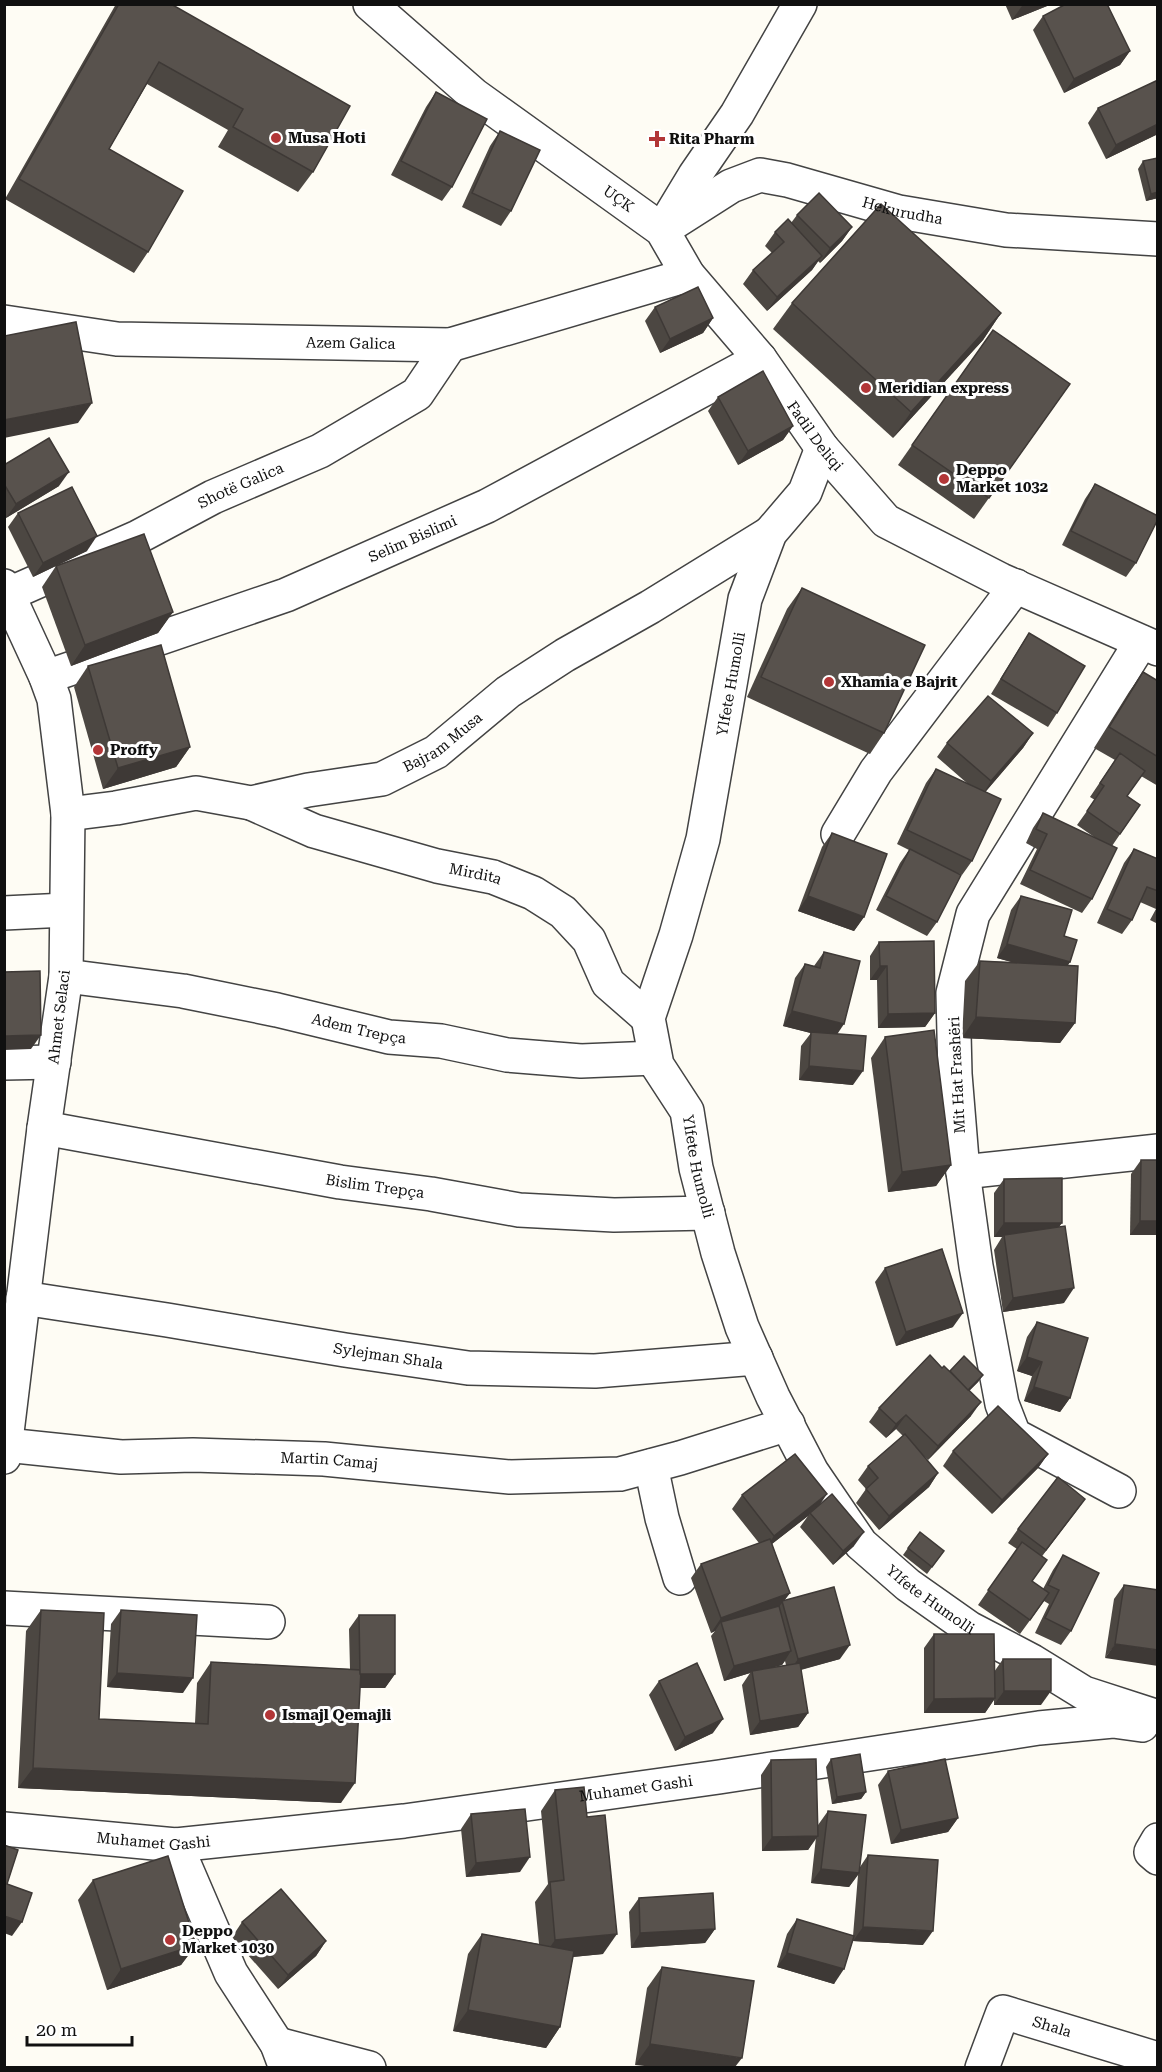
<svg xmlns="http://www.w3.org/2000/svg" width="1162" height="2072" viewBox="0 0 1162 2072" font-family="'Roboto Serif',serif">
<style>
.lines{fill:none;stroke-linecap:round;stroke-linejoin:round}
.minor-casing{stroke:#434343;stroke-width:36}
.tertiary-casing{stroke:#434343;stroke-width:36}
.minor{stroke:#fff;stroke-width:33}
.tertiary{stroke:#fff;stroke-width:33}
.wall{fill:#4c4742;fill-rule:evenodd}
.shaded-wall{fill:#3e3936}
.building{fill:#58524d;stroke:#3e3936;stroke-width:1.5}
.poi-dot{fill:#b23637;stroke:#fff;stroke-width:2}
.labels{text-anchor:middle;stroke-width:6;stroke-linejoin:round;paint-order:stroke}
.poi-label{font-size:15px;font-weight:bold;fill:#101010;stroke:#fff;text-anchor:start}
.street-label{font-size:15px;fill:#101010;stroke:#fff}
</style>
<rect width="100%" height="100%" fill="#fefcf4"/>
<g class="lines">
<defs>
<g id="minor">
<path d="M666,223L695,175L737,114L800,4"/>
<path id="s1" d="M662,230L731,186L760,175L787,180L899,212L1006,230L1158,239"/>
<path id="s2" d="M4,322L117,339L450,345L688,275"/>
<path id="s3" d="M822,448L805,492L770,533L745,599L703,839L676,935L648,1018L657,1065L687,1111L696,1168L718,1253L742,1327L773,1397L812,1472L861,1544L908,1585L969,1628L1032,1661L1084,1693L1158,1717"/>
<path d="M4,586L46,677L54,699L68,814L66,976L44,1128L4,1457"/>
<path id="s4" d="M9,594L138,537L213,497L320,451L417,394L450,345"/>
<path id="s5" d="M46,677L286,595L487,506L760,359"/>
<path id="s6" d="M251,803L314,831L437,866L493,877L533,893L563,912L589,940L608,983L648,1018"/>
<path id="s7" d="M68,814L116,808L196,793L251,803L308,790L382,779L436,752L508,692L565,655L650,607L770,533"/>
<path d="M838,834L876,771L1016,586"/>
<path d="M4,913L66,910"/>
<path id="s8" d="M66,976L183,991L277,1010L389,1037L441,1041L507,1055L581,1061L655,1058"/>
<path d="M4,1063L54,1062"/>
<path id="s9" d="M44,1128L340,1182L431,1194L519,1210L614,1215L708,1213"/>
<path d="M963,1172L1158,1151"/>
<path id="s10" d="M23,1298L167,1320L345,1350L468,1368L595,1371L756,1358"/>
<path id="s11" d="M6,1445L121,1457L193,1455L324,1459L510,1477L620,1474L680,1458L788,1424"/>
<path d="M651,1466L662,1518L680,1578"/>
<path d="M1119,1491L1014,1435L1002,1404L976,1266L963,1172L955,1074L953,993L973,914L1141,642"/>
<path d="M4,1608L268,1622"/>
<path id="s12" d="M4,1829L176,1845L404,1821L719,1777L1039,1728L1113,1721L1142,1725"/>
<path d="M1158,1840L1151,1852L1158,1858"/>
<path d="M176,1845L231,1973L277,2044L286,2068"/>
<path d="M277,2044L369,2068"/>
<path id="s13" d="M982,2068L1003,2012L1158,2059"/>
</g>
<g id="tertiary">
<path id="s14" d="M370,4L474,95L662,230L688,275L760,359L822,448L886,521L1001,580L1158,649"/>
</g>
</defs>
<use href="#minor" class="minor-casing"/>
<use href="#tertiary" class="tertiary-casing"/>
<use href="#minor" class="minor"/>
<use href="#tertiary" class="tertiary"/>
</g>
<g class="wall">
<path d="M116,4H171L313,172L298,192L218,147L228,130L147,84L109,149L148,252L134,273L5,199Z"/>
<path d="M1005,4H1052L1012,20Z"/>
<path d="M1043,16L1130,51L1120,65L1064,93L1033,30Z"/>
<path d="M1158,80V134L1106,159L1088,123L1098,108Z"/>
<path d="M436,92L452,187L442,201L391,175L426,107Z"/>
<path d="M500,131L511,211L501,226L462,207L490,146Z"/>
<path d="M1143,161L1158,198L1146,201L1138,169Z"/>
<path d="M797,215L852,227L842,241L820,263L818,261L812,270L767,311L743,284L753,270L772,253L765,246L775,232L791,223Z"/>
<path d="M792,303L1001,313L983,340L893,438L773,329Z"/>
<path d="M655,307L713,318L703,333L660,353L645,321Z"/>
<path d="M993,330L1070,384L974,519L898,465Z"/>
<path d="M718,397L793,426L783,440L738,465L708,411Z"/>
<path d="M4,465L59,486L6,518L4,515Z"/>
<path d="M1095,484L1136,563L1126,577L1062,545L1085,499Z"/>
<path d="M18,513L87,551L33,577L8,527Z"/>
<path d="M56,566L173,612L158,633L71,666L42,587Z"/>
<path d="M802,588L884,733L870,754L747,697L787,609Z"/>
<path d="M1029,633L1057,713L1048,727L991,694L1020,647Z"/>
<path d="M88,666L190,747L176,767L103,789L74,687Z"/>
<path d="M1143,672L1158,681V786L1141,776L1127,796L1140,805L1112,846L1092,899L1082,913L1020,884L1037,849L1026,843L1033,828L1043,813L1097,839L1077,825L1095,800L1090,797L1115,760L1094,748L1129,692Z"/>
<path d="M1033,733L1023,748L985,792L972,861L962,875L955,872L937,922L927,936L876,910L900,863L909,850L897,844L926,783L936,769L968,784L937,757L947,743Z"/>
<path d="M832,833L864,917L854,931L798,911L822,847Z"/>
<path d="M1134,849L1158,859V924L1150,920L1156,909L1140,902L1132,920L1122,934L1097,923L1124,863Z"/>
<path d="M1021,896L1064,936L1070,962L1068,965L1075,1023L1060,1043L962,1038L965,981L980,961L1012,962L997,958L1011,910Z"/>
<path d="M879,942L935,1013L925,1027L878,1028L877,980H870V956Z"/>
<path d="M824,952L837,1034L853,1085L799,1080L801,1046L811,1033L783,1026L795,978L805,964L814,966Z"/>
<path d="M885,1037L951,1165L936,1186L888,1192L871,1058Z"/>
<path d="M1141,1160L1158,1235H1130L1131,1174Z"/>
<path d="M1004,1179L1059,1227L1064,1303L1003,1312L994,1250L1002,1237H994V1193Z"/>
<path d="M885,1268L953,1327L896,1346L875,1282Z"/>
<path d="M1037,1322L1070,1398L1060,1412L1024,1401L1032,1376L1017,1371L1027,1337Z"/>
<path d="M942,1368L950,1371L983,1375L978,1382L969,1391L971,1416L928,1460L921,1453L938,1473L929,1487L879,1530L856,1503L866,1489L858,1480L868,1466L903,1436L896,1429L886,1438L869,1422L879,1408Z"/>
<path d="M953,1451L1048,1454L1038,1468L992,1514L943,1466Z"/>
<path d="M742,1495L821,1504L854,1546L833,1565L800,1527L808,1516L772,1544L790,1593L784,1601L840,1659L801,1670L808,1713L798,1727L750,1735L742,1685L750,1673L724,1681L711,1636L715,1631L711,1633L691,1578L701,1564L759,1543L732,1509ZM785,1661L786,1665L771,1668L782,1665Z"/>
<path d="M1085,1499L1042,1556L1032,1581L1043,1589L1053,1570L1063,1555L1071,1631L1061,1645L1035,1633L1049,1604L1044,1601L1020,1634L978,1605L1017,1549L1008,1543L1018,1529Z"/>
<path d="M908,1548L944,1551L927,1574L903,1555Z"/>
<path d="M1124,1585L1158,1590L1105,1658L1114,1599Z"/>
<path d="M41,1610L99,1719L195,1723L197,1683L211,1662L350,1669L349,1629L359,1615L395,1674L385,1688H360L341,1803L18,1788L26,1631Z"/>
<path d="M121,1610L183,1693L107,1687L111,1624Z"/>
<path d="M934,1634L994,1672L1003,1659L1041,1705H994V1700L985,1713H924V1648Z"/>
<path d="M659,1681L713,1733L675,1751L649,1695Z"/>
<path d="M831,1759L866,1792L861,1799L832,1804L826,1767Z"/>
<path d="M771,1760L817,1829L818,1825L828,1811L860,1867L868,1855L923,1945L853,1941L834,1984L777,1967L787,1934L797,1919L853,1936L858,1875L849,1887L811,1883L816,1837L808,1850L762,1851L761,1775Z"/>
<path d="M888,1771L958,1818L948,1832L891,1844L878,1785Z"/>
<path d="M555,1790L603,1954L573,1957L560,2027L546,2048L453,2031L468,1954L482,1934L539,1944L535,1902L548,1884L541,1811Z"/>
<path d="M471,1814L520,1872L466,1877L461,1829Z"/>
<path d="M93,1880L196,1945L181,1965L107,1990L78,1900Z"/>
<path d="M639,1898L715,1929L705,1943L631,1948L629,1912Z"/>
<path d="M242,1922L326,1941L316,1956L278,1989L232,1937Z"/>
<path d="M662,1967L754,1981L635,2065L647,1988Z"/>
</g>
<g class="shaded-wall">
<path d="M1026,4H1052L1012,20L1022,6Z"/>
<path d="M1130,51L1120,65L1064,93L1074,79Z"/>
<path d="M1158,124V134L1106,159L1116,145Z"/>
<path d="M1158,192V198L1146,201L1151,194Z"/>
<path d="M852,227L842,241L820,263L830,248Z"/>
<path d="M822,256L812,270L767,311L777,297Z"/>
<path d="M1001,313L983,340L893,438L911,412Z"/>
<path d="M713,318L703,333L660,353L670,339Z"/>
<path d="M92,403L78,423L4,438V420Z"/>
<path d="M793,426L783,440L738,465L748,451Z"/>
<path d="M69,472L59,486L6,518L16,504Z"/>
<path d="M97,536L87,551L33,577L43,563Z"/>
<path d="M173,612L158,633L71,666L85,645Z"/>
<path d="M1033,733L1023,748L982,796L991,781Z"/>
<path d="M190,747L176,767L103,789L118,768Z"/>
<path d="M808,896L864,917L854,931L798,911Z"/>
<path d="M1007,944L1070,962L1060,976L997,958Z"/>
<path d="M880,966H887L877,980H870Z"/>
<path d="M792,1011L844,1024L834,1039L783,1026Z"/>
<path d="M935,1013L925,1027L878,1028L888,1014Z"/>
<path d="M976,1017L1075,1023L1060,1043L962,1038Z"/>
<path d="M41,1035L31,1049L4,1050V1036Z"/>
<path d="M809,1066L863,1071L853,1085L799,1080Z"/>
<path d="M951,1165L936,1186L888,1192L902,1172Z"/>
<path d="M1140,1221H1158V1235H1130Z"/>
<path d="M1004,1223H1062L1052,1237L1004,1235L1002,1237H994Z"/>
<path d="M1074,1288L1064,1303L1003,1312L1013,1298Z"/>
<path d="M963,1313L953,1327L896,1346L906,1332Z"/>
<path d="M1027,1357L1042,1362L1032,1376L1017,1371Z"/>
<path d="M983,1375L978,1382L959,1401L964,1394Z"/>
<path d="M1034,1387L1070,1398L1060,1412L1024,1401Z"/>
<path d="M981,1402L971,1416L928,1460L938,1446Z"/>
<path d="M906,1415L896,1429L886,1438L896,1424Z"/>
<path d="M1048,1454L1038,1468L992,1514L1002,1500Z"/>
<path d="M938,1473L929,1487L879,1530L889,1516Z"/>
<path d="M827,1494L817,1509L810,1513L808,1516L764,1550L774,1536Z"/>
<path d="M1085,1499L1075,1513L1036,1564L1046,1550Z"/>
<path d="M864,1532L854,1546L833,1565L843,1551Z"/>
<path d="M790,1593L778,1608L721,1622L715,1631L711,1633L721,1618Z"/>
<path d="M1115,1644L1158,1650V1666L1105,1658Z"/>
<path d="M850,1645L840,1659L788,1673L798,1659Z"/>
<path d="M791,1651L782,1665L752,1673V1671L750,1673L724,1681L734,1666Z"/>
<path d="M117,1673L193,1678L183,1693L107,1687Z"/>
<path d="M360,1674H395L385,1688H350Z"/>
<path d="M1004,1691H1051L1041,1705H994Z"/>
<path d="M995,1698L985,1713H924L934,1699Z"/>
<path d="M808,1713L798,1727L750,1735L760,1721Z"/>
<path d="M723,1719L713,1733L675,1751L685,1737Z"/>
<path d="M33,1768L355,1783L341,1803L18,1788Z"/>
<path d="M866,1792L861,1799L832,1804L837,1797Z"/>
<path d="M958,1818L948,1832L891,1844L901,1830Z"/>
<path d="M818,1836L808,1850L762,1851L772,1837Z"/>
<path d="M530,1857L520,1872L466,1877L476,1863Z"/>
<path d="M821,1869L859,1873L849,1887L811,1883Z"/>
<path d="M4,1916L22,1922L12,1936L4,1933Z"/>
<path d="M863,1927L933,1931L923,1945L853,1941Z"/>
<path d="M715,1929L705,1943L631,1948L640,1933Z"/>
<path d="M617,1934L603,1954L541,1960L555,1940Z"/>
<path d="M326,1941L316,1956L278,1989L288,1975Z"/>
<path d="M196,1945L181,1965L107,1990L121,1969Z"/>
<path d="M787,1953L844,1969L834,1984L777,1967Z"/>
<path d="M468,2010L560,2027L546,2048L453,2031Z"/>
<path d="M650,2044L742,2058L735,2067H654L635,2065Z"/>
</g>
<g class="building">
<path d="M119,4H171L350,106L313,172L233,127L243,109L159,62L109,149L183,191L148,252L19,179Z"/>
<path d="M1066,4H1107L1130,51L1074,79L1043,16Z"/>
<path d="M1158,80V124L1116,145L1098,108Z"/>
<path d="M436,92L487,119L452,187L401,161Z"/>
<path d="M500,131L540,150L511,211L472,193Z"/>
<path d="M1158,158V192L1151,194L1143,161Z"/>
<path d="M819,193L852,227L830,248L797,215Z"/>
<path d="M881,204L1001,313L911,412L792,303Z"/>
<path d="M788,219L822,256L777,297L753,270L784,242L775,232Z"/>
<path d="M698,287L713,318L670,339L655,307Z"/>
<path d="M76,322L92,403L4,420V336Z"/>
<path d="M993,330L1070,384L989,498L912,445Z"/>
<path d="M763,371L793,426L748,451L718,397Z"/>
<path d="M49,438L69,472L16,504L4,484V465Z"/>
<path d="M1095,484L1158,516V519L1136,563L1071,531Z"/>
<path d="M72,487L97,536L43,563L18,513Z"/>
<path d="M144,534L173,612L85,645L56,566Z"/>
<path d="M802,588L925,645L884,733L761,677Z"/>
<path d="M1029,633L1085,666L1057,713L1001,679Z"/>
<path d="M161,645L190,747L118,768L88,666Z"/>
<path d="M1143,672L1158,681V757L1109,727Z"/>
<path d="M988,696L1033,733L991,781L947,743Z"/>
<path d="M1120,753L1145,771L1127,796L1140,805L1120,834L1087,811L1104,786L1100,783Z"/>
<path d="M936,769L1001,799L972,861L907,830Z"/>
<path d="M1043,813L1117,848L1092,899L1030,870L1047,834L1036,829Z"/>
<path d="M832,833L887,854L864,917L808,896Z"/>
<path d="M910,849L961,875L937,922L886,896Z"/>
<path d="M1134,849L1158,859V891L1147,887L1132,920L1107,909Z"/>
<path d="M1021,896L1072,910L1064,936L1077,940L1070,962L1007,944Z"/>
<path d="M934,941L935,1013L888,1014L887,966H880L879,942Z"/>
<path d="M824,952L860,961L844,1024L792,1011L805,964L820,968Z"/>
<path d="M980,961L1078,966L1075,1023L976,1017Z"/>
<path d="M40,971L41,1035L4,1036V972Z"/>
<path d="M934,1030L951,1165L902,1172L885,1037Z"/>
<path d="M811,1032L866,1036L863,1071L809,1066Z"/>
<path d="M1141,1160H1158V1221H1140Z"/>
<path d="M1062,1178V1223H1004V1179Z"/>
<path d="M1065,1226L1074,1288L1013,1298L1004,1235Z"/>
<path d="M942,1249L963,1313L906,1332L885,1268Z"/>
<path d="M1037,1322L1088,1338L1070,1398L1034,1387L1042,1362L1027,1357Z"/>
<path d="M930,1355L942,1368L944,1366L981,1402L938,1446L906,1415L896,1424L879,1408Z"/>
<path d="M964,1356L983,1375L968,1390L950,1371Z"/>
<path d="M998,1406L1048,1454L1002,1500L953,1451Z"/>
<path d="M905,1434L938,1473L889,1516L866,1489L878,1478L868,1466Z"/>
<path d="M795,1454L827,1494L774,1536L742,1495Z"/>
<path d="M1058,1477L1085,1499L1046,1550L1018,1529Z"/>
<path d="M832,1494L864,1532L843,1551L810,1513Z"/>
<path d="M920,1532L944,1551L932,1567L908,1548Z"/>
<path d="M770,1539L790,1593L721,1618L701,1564Z"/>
<path d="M1022,1542L1047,1560L1032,1581L1049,1593L1030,1620L988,1590Z"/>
<path d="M1063,1555L1099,1573L1071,1631L1045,1618L1059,1590L1048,1585Z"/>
<path d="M1124,1585L1158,1590V1650L1115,1644Z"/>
<path d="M834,1587L850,1645L798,1659L782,1601Z"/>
<path d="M779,1606L791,1651L734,1666L721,1622Z"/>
<path d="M41,1610L104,1613L99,1719L208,1724L211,1662L361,1670L355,1783L33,1768Z"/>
<path d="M121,1610L197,1615L193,1678L117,1673Z"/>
<path d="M359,1615H395V1674H360Z"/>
<path d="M934,1634H994L995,1698L934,1699Z"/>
<path d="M1003,1659H1051V1691H1004Z"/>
<path d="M697,1663L723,1719L685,1737L659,1681Z"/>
<path d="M800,1663L808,1713L760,1721L752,1671Z"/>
<path d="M860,1754L866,1792L837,1797L831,1759Z"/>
<path d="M816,1759L818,1836L772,1837L771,1760Z"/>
<path d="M945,1759L958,1818L901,1830L888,1771Z"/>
<path d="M584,1787L587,1817L605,1815L617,1934L555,1940L550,1882L564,1880L555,1790Z"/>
<path d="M525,1809L530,1857L476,1863L471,1814Z"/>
<path d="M828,1811L866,1815L859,1873L821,1869Z"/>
<path d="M4,1845L18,1850L7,1884L32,1893L22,1922L4,1916Z"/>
<path d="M868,1855L938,1860L933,1931L863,1927Z"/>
<path d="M168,1856L196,1945L121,1969L93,1880Z"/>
<path d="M281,1889L326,1941L288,1975L242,1922Z"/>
<path d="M713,1893L715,1929L640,1933L639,1898Z"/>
<path d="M797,1919L854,1936L844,1969L787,1953Z"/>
<path d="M482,1934L574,1951L560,2027L468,2010Z"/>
<path d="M662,1967L754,1981L742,2058L650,2044Z"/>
</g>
<g class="poi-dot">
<circle cx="276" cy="138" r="6"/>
<path d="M654 130h6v6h6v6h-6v6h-6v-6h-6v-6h6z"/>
<circle cx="866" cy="388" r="6"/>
<circle cx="944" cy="479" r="6"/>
<circle cx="829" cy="682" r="6"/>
<circle cx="98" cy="750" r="6"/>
<circle cx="270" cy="1715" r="6"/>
<circle cx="170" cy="1940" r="6"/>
</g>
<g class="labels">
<g class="poi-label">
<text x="288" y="143">Musa Hoti</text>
<text x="669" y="144">Rita Pharm</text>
<text x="878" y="393">Meridian express</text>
<text x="956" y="475">Deppo<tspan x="956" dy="17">Market 1032</tspan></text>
<text x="841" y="687">Xhamia e Bajrit</text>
<text x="110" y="755">Proffy</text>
<text x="282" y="1720">Ismajl Qemajli</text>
<text x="182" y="1936">Deppo<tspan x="182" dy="17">Market 1030</tspan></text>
</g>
<g class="street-label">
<text dy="5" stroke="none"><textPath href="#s14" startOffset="316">UÇK</textPath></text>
<text dy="5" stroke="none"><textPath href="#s1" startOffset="260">Hekurudha</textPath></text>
<text dy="5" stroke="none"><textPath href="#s2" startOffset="348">Azem Galica</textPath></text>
<text dy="5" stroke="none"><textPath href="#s14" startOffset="627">Fadil Deliqi</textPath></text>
<text dy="5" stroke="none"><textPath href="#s4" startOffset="256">Shotë Galica</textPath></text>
<text dy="5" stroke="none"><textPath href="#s5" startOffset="392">Selim Bislimi</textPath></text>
<text transform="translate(731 684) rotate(-80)" y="5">Ylfete Humolli</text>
<text dy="5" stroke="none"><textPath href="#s7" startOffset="390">Bajram Musa</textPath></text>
<text dy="5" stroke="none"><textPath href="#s6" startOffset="236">Mirdita</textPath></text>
<text transform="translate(59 1017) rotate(-83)" y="5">Ahmet Selaci</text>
<text dy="5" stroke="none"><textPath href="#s8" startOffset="298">Adem Trepça</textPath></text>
<text transform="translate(957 1075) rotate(-93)" y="5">Mit Hat Frashëri</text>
<text dy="5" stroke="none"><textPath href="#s3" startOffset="762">Ylfete Humolli</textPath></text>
<text dy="5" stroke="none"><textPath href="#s9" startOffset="336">Bislim Trepça</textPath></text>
<text dy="5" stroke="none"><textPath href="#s10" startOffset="370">Sylejman Shala</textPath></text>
<text dy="5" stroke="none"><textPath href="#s11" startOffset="324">Martin Camaj</textPath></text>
<text dy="5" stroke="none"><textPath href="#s3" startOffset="1266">Ylfete Humolli</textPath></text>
<text dy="5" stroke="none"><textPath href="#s12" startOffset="636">Muhamet Gashi</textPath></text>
<text dy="5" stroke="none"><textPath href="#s12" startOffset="150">Muhamet Gashi</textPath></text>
<text dy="5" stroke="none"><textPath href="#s13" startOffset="111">Shala</textPath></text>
</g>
</g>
<rect width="1162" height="2072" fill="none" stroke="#101010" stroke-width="12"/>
<path d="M27 2036v9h105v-9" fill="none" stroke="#101010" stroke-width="3"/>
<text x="36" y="2036" font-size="18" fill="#101010" stroke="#ffffff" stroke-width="4.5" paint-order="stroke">20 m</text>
</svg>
